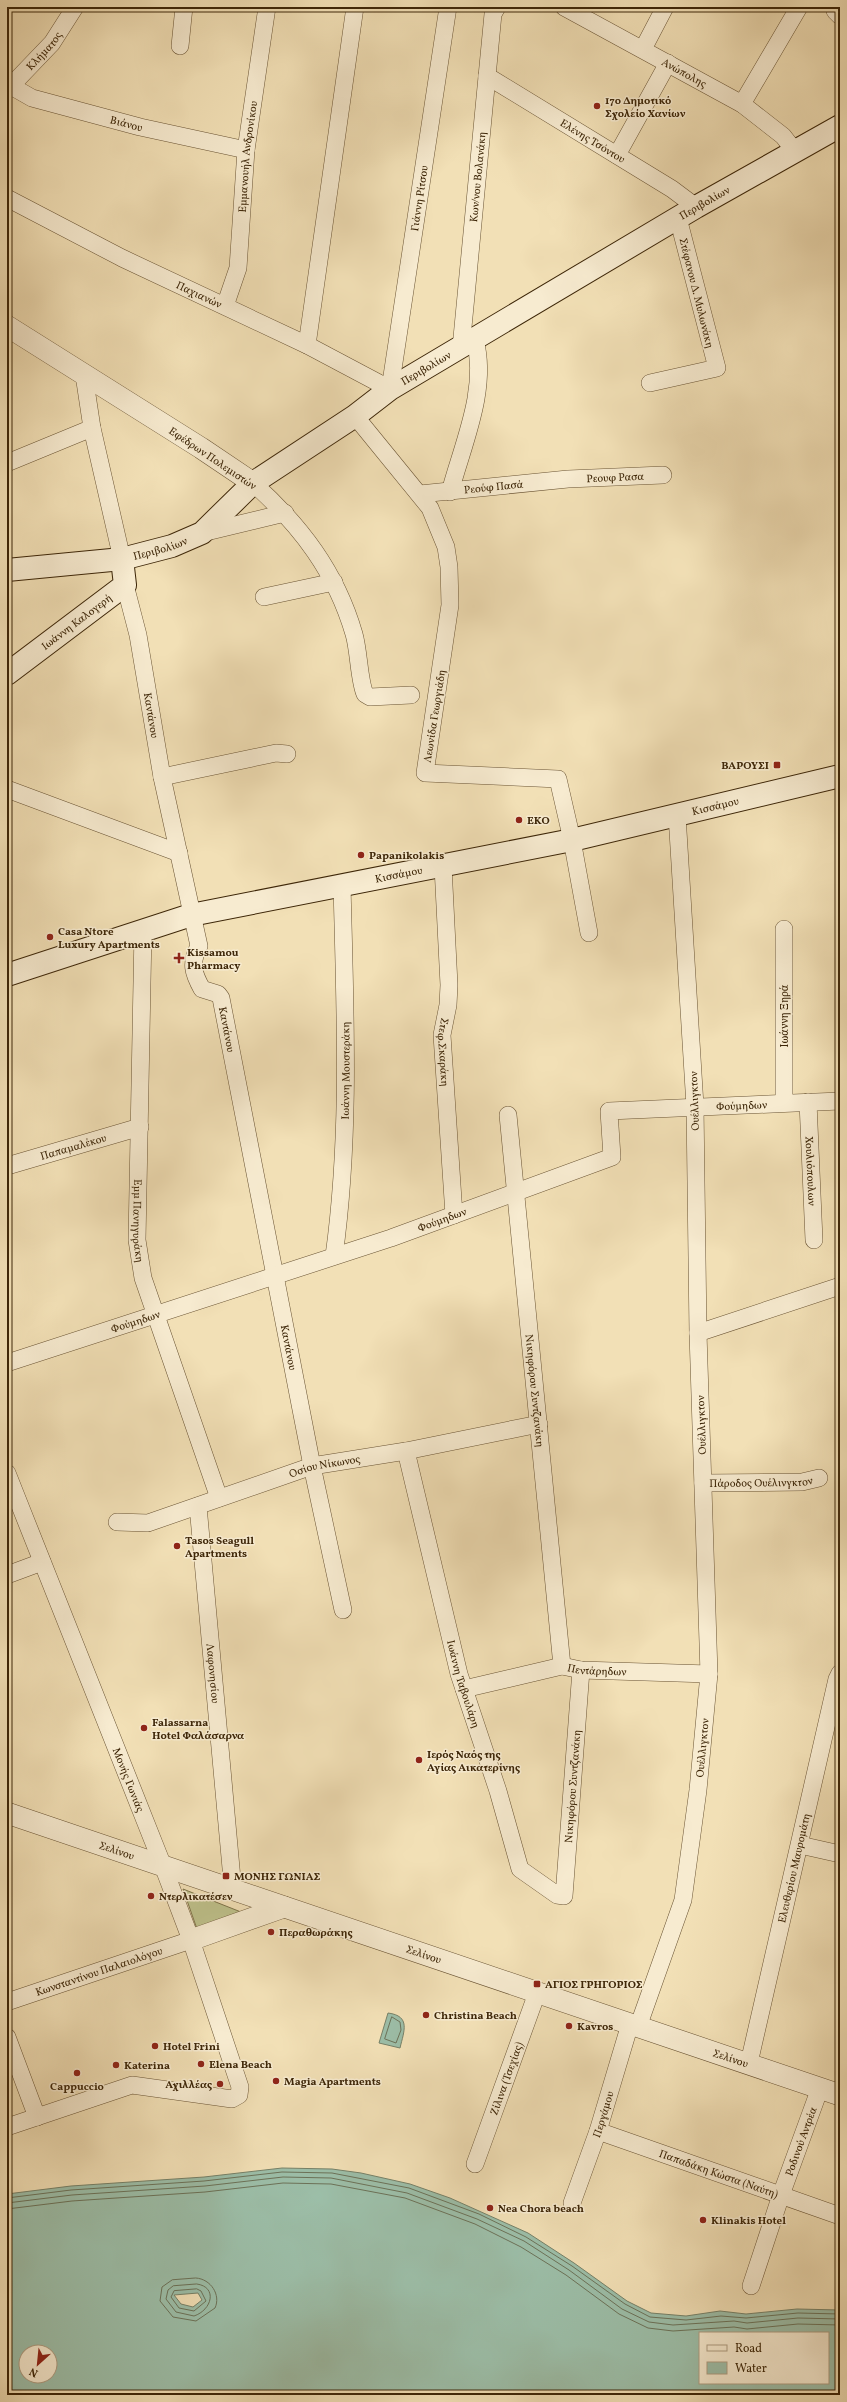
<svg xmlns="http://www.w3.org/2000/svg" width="847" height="2402" viewBox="0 0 847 2402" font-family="Vollkorn,serif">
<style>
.green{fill:#bec18b;stroke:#7e744a}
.water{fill:#9cbea8;stroke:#768168;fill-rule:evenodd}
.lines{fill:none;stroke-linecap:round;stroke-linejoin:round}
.shore{stroke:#6c7258;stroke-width:1}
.minor-casing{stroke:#6a5434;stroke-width:18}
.tertiary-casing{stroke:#6a5434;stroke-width:22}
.secondary-casing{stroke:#3d2608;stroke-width:24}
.minor{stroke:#f7ebd0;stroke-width:17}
.tertiary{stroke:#f7ebd0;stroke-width:21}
.secondary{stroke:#f7ebd0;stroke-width:22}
.poi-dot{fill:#8f2418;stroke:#f7ebd0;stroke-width:1.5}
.labels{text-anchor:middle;stroke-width:3;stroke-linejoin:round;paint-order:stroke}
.street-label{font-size:11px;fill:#3d2608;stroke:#f7ebd0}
.poi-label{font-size:11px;font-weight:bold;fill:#3d2608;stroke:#f7ebd0;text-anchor:start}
</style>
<rect width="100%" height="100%" fill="#f2e0b6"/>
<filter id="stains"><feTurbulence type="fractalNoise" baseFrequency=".005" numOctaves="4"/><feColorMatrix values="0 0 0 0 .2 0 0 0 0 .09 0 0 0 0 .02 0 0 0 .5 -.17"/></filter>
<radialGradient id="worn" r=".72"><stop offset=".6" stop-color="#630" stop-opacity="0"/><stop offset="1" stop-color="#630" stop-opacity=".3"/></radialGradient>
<path class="green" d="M183,1889L246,1914L197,1929Z"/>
<g class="water">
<path d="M388,2013C411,2016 404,2031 400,2048L379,2043Z"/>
<path d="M282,2168L332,2169L361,2173L410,2184L450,2198L528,2233L574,2263L627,2301L651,2313L686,2316L720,2311L746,2314L797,2309L840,2310V2395H7V2194L71,2186L204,2177ZM198,2293L202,2300L193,2307L181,2304L174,2295ZM700,2333H828V2383H700ZM26,2352H50V2376H26Z"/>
</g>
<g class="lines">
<g class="shore">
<path d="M392,2017L400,2022L401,2030L396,2043L385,2039Z"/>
<path d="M7,2198L71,2190L204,2181L282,2172L332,2173L409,2188L479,2214L526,2237L572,2266L625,2304L650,2317L686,2320L721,2316L746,2318L798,2313L840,2314"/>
<path d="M7,2203L72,2195L205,2186L283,2177L331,2178L407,2193L477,2219L524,2241L569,2270L622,2309L649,2322L673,2325L734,2321L747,2323L798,2318L840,2319"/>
<path d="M7,2209L72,2201L205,2192L283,2183L331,2184L405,2198L475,2224L521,2247L566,2275L619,2314L648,2328L673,2331L734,2327L747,2329L798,2324L840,2325"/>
<path d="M196,2278C211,2279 221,2295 215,2308L196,2321L173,2317L160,2301L162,2287L172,2280Z"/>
<path d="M197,2284C218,2287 212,2310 194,2316L176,2312L166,2299L168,2290L173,2286Z"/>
<path d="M197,2289L201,2291L206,2301L194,2311L179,2308L171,2297L174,2291Z"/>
</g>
<defs>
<g id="minor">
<path id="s1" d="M564,7L742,104L783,136L794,150"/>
<path d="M835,11L840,16"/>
<path d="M180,46L184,7"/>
<path d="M643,49L665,7"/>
<path id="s2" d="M487,76L672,189L696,207"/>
<path id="s3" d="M11,86L32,98L140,127L246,150"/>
<path id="s4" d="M7,90L52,43L75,7"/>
<path d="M742,104L799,7"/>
<path d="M617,155L668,63"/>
<path id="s5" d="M7,198L122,258L307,345L390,389L448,7"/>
<path id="s6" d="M225,306L238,268L246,150L267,7"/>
<path d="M307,345L355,7"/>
<path id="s7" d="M461,348L493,14L497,7"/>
<path d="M84,375L92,428L122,559"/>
<path d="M650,383L717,368L678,218"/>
<path d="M355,416L430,508L446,547L449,567L450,605L425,773L558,779L572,840L589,933"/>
<path d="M7,463L92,428"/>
<path d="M253,483C301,526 336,572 354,634C359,651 359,681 365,694L370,697L411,695"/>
<path d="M450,492C463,443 488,390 475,340"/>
<path id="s8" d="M420,494L568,479L663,475"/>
<path d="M202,533L285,513"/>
<path id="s9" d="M125,585L138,635L162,777L199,946C190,963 193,973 202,989L218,994L221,998L312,1466L343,1610"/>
<path d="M264,597L334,582"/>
<path d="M162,777L276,753L287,754"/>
<path d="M7,789L179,853"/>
<path id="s10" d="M443,866L449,985L448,1005L442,1035L454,1215"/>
<path id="s11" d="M143,931L137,1240L143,1278L219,1498"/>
<path id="s12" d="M808,1102L814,1240"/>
<path d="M784,1103V929"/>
<path id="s13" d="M508,1115L562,1666"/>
<path id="s14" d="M7,1166L140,1127"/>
<path id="s15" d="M334,1256C351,1133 345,1009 342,885"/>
<path d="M698,1333L840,1286"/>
<path id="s16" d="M7,1363L391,1238L612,1157L609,1111L840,1101"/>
<path id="s17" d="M406,1451L459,1674L498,1791L520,1869L557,1895L564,1896L581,1670"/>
<path id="s18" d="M7,1473L163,1866L191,1940L240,2087L239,2095L232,2099L132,2085L7,2127"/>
<path id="s19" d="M703,1483L802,1482L819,1478"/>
<path id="s20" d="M198,1506L233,1890"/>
<path id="s21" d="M117,1522L148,1523L312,1466L406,1451L539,1424"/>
<path d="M7,1575L42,1562"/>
<path id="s22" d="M464,1689L562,1666L581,1670L709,1674"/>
<path d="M800,1845L840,1854"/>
<path id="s23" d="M7,2002L191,1940"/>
<path id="s24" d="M638,2027L683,1900L698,1790L709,1674L698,1333L695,1106L677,815"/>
<path d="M7,2037L37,2117"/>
<path id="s25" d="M749,2063L837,1679L840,1673"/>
<path id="s26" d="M598,2131L840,2216"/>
<path id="s27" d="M475,2164L537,1993"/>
<path id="s28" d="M572,2203L598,2131L630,2024"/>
<path id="s29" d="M751,2286L781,2195L820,2088"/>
</g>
<g id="tertiary">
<path d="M7,326L201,448L253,483"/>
<path id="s30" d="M7,1813L840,2095"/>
<path d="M191,1940L284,1907"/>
</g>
<g id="secondary">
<path id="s31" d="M7,570L122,559L172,546L202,533L253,483L355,416L390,389L696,207L840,126"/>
<path id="s32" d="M7,674L125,585L122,559"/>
<path id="s33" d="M7,975L191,915L572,840L840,776"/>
</g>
</defs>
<use href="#minor" class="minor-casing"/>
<use href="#tertiary" class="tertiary-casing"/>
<use href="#secondary" class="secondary-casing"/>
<use href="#minor" class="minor"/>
<use href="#tertiary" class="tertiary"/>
<use href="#secondary" class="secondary"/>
</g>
<g class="poi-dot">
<circle cx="597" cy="106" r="4"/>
<rect x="773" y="761" width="8" height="8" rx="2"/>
<circle cx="519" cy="820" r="4"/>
<circle cx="361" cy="855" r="4"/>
<circle cx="50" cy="937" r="4"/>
<path d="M177 952h4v4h4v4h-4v4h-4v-4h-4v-4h4z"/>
<circle cx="177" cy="1546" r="4"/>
<circle cx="144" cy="1728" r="4"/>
<circle cx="419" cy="1760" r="4"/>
<rect x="222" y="1872" width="8" height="8" rx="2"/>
<circle cx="151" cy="1896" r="4"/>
<circle cx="271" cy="1932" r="4"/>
<rect x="533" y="1980" width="8" height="8" rx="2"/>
<circle cx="426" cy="2015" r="4"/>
<circle cx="569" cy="2026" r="4"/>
<circle cx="155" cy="2046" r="4"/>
<circle cx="201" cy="2064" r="4"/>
<circle cx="116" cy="2065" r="4"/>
<circle cx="77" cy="2073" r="4"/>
<circle cx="276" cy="2081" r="4"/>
<circle cx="220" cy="2084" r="4"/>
<circle cx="490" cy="2208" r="4"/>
<circle cx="703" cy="2220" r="4"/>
</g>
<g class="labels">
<g class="street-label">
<text dy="4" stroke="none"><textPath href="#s4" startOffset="54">Κλήματος</textPath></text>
<text dy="4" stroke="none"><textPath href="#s1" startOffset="137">Ανώπολης</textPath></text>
<text dy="4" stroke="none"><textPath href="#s3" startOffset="122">Βιάνου</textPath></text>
<text dy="4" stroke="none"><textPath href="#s2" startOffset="124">Ελένης Τσόντου</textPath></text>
<text dy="4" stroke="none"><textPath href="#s6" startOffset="152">Εμμανουήλ Ανδρονίκου</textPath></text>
<text dy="4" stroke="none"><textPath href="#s7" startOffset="172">Κων/νου Βολανάκη</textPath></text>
<text dy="4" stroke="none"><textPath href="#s5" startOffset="621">Γιάννη Ρίτσου</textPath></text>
<text dy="4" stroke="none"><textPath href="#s31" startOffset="803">Περιβολίων</textPath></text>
<text transform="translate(697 293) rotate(76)" y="4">Στέφανου Δ. Μυλωνάκη</text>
<text dy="4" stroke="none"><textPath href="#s5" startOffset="215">Παχιανών</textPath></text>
<text dy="4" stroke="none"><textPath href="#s31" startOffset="479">Περιβολίων</textPath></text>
<text transform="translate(213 458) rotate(34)" y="4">Εφέδρων Πολεμιστών</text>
<text dy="4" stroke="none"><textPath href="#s8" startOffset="196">Ρεουφ Ρασα</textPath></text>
<text dy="4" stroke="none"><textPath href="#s8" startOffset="74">Ρεούφ Πασά</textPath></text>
<text dy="4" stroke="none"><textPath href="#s31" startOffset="155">Περιβολίων</textPath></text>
<text dy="4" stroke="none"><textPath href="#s32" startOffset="87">Ιωάννη Καλογερή</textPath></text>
<text dy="4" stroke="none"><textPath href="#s9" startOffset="133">Καντάνου</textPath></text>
<text transform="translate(434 716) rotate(-81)" y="4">Λεωνίδα Γεωργιάδη</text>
<text dy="4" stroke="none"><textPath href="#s33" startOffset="729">Κισσάμου</textPath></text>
<text dy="4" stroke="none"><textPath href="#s33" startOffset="405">Κισσάμου</textPath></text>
<text transform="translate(784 1016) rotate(-90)" y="4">Ιωάννη Ξηρά</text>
<text dy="4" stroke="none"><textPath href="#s9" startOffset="468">Καντάνου</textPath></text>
<text dy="4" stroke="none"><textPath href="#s10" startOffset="187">Στεφ.Σκαράκη</textPath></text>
<text dy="4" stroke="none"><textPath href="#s15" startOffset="186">Ιωάννη Μουστεράκη</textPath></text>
<text transform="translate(694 1101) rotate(-92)" y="4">Ουέλλιγκτον</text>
<text dy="4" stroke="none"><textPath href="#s16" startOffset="818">Φούμηδων</textPath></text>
<text dy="4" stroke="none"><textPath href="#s14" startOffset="69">Παπαμαλέκου</textPath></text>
<text dy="4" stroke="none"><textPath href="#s12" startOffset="69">Χουλιόπουλων</textPath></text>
<text dy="4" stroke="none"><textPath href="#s16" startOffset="458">Φούμηδων</textPath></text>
<text dy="4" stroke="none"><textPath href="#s11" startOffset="290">Εμμ Πανηγυράκη</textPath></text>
<text dy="4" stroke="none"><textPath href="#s16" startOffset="135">Φούμηδων</textPath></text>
<text dy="4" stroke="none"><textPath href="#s9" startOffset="792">Καντάνου</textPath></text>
<text dy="4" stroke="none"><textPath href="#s13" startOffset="277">Νικηφόρου Συντζανάκη</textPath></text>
<text transform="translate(701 1425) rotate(-92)" y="4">Ουέλλιγκτον</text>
<text dy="4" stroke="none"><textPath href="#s21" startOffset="217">Οσίου Νίκωνος</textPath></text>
<text dy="4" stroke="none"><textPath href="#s19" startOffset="58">Πάροδος Ουέλινγκτον</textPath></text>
<text dy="4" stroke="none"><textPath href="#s22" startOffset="136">Πεντάρηδων</textPath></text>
<text dy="4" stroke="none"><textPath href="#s20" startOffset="168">Λαφονησίου</textPath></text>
<text dy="4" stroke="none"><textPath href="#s17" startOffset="240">Ιωάννη Ταβουλάρη</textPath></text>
<text dy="4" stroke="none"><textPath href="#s24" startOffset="288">Ουέλλιγκτον</textPath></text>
<text dy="4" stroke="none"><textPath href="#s18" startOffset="330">Μονής Γωνιάς</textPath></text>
<text dy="4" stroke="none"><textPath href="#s17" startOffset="596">Νικηφόρου Συντζανάκη</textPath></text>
<text dy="4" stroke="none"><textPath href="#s30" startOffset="116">Σελίνου</textPath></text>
<text dy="4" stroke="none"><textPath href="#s25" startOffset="200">Ελευθερίου Μαυρομάτη</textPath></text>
<text dy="4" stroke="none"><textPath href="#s30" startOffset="440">Σελίνου</textPath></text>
<text dy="4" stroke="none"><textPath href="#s23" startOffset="97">Κωνσταντίνου Παλαιολόγου</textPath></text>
<text dy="4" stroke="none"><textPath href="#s30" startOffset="764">Σελίνου</textPath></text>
<text dy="4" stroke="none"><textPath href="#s27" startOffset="91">Ζίλινα (Τσεχίας)</textPath></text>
<text dy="4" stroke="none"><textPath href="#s28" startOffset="94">Περγάμου</textPath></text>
<text dy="4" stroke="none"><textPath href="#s29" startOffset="153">Ροδινού Αντρέα</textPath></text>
<text dy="4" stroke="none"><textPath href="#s26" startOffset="128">Παπαδάκη Κώστα (Ναύτη)</textPath></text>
</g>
<g class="poi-label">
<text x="605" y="104">17ο Δημοτικό<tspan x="605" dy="13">Σχολείο Χανίων</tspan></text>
<text x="769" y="769" text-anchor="end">ΒΑΡΟΥΣΙ</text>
<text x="527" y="824">EKO</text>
<text x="369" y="859">Papanikolakis</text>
<text x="58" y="935">Casa Ntore<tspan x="58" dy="13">Luxury Apartments</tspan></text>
<text x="187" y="956">Kissamou<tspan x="187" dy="13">Pharmacy</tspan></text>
<text x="185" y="1544">Tasos Seagull<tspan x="185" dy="13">Apartments</tspan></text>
<text x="152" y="1726">Falassarna<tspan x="152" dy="13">Hotel Φαλάσαρνα</tspan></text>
<text x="427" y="1758">Ιερός Ναός της<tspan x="427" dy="13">Αγίας Αικατερίνης</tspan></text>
<text x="234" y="1880">ΜΟΝΗΣ ΓΩΝΙΑΣ</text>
<text x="159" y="1900">Ντερλικατέσεν</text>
<text x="279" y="1936">Περαθωράκης</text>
<text x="545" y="1988">ΑΓΙΟΣ ΓΡΗΓΟΡΙΟΣ</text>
<text x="434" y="2019">Christina Beach</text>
<text x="577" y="2030">Kavros</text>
<text x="163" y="2050">Hotel Frini</text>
<text x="209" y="2068">Elena Beach</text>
<text x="124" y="2069">Katerina</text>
<text x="284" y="2085">Magia Apartments</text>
<text x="212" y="2088" text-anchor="end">Αχιλλέας</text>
<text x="77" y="2090" text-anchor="middle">Cappuccio</text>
<text x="498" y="2212">Nea Chora beach</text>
<text x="711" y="2224">Klinakis Hotel</text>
</g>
</g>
<rect width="847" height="2402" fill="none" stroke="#f2e0b6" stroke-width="24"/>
<rect x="8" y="8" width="831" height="2386" fill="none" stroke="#3d2608" stroke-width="2"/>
<rect x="12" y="12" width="823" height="2378" fill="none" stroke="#3d2608"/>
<rect x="699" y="2332" width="130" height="52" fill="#f7ebd0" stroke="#ad9c80"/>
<rect x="707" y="2345" width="20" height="6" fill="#f7ebd0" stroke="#ad9c80"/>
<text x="735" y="2352" font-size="12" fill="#3d2608">Road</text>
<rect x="707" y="2362" width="20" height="12" fill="#9cbea8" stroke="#ad9c80"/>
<text x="735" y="2372" font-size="12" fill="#3d2608">Water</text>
<g transform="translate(38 2364) rotate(207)"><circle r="19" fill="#f7ebd0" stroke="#ad9c80"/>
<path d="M0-3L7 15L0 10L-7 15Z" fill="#8f2418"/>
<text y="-6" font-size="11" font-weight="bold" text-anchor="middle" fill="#3d2608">N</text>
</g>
<rect width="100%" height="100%" filter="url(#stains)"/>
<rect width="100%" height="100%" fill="url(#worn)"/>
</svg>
